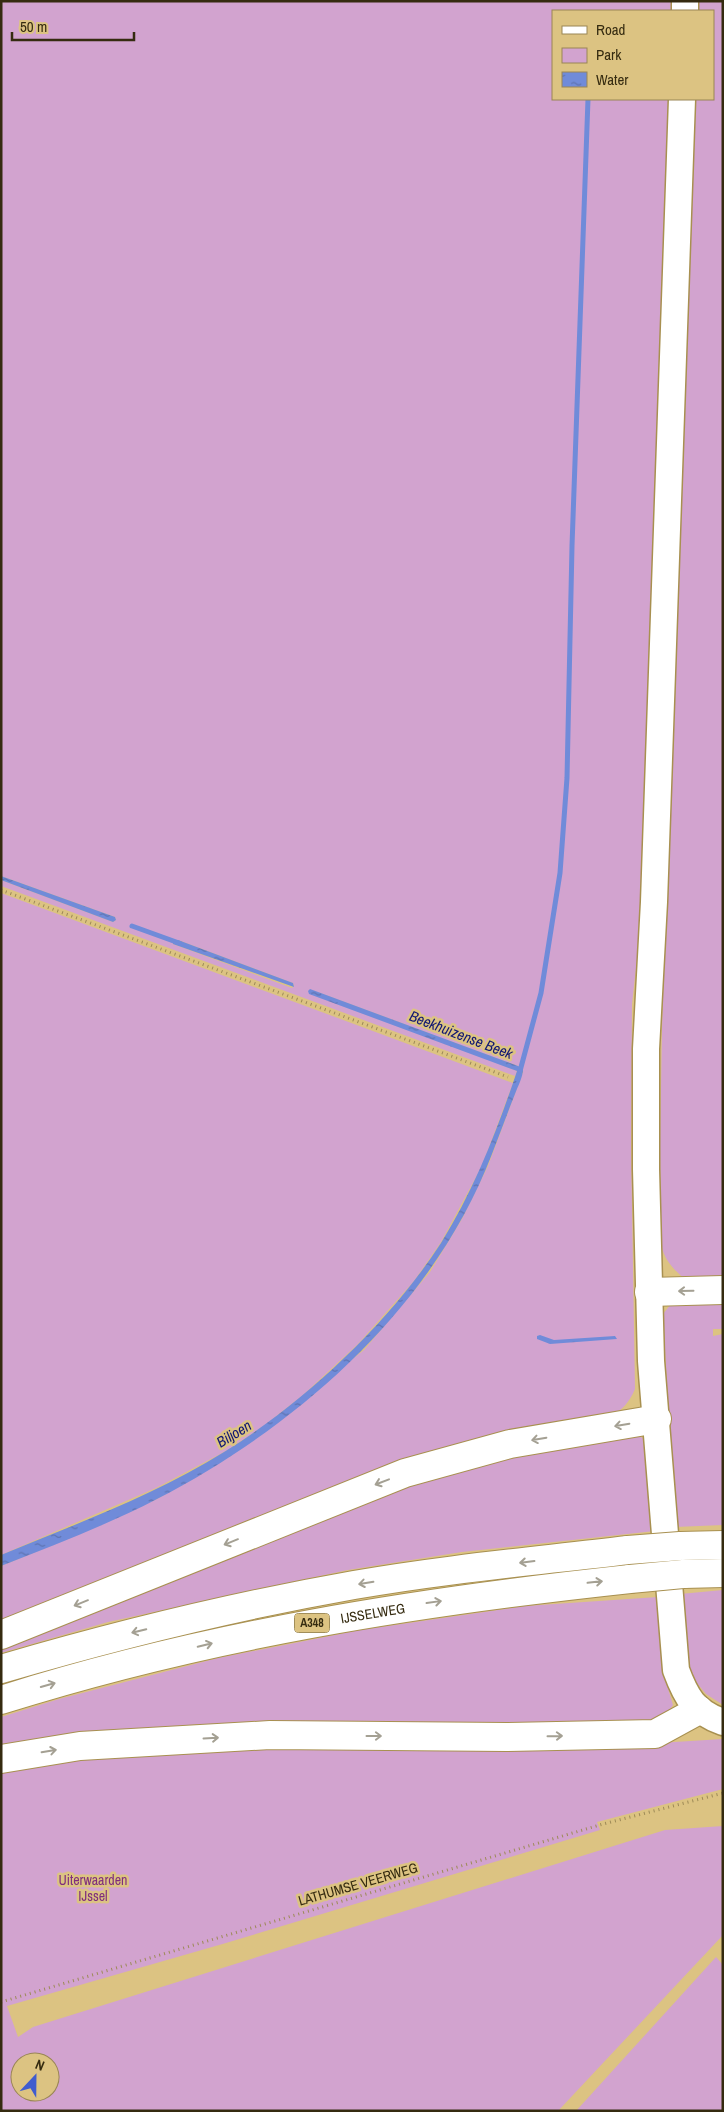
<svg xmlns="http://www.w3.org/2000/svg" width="724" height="2112" viewBox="0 0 724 2112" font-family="'Archivo Narrow',sans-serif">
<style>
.green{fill:#d2a3cf;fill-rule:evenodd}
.water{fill:url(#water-ripples)}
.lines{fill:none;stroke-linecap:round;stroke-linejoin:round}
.stream{stroke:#708bd9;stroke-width:5}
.major-casing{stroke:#a89050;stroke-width:29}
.highway-casing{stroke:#a89050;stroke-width:30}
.path{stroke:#9d8a57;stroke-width:3;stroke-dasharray:1 4;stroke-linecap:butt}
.major{stroke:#fff;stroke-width:26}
.highway{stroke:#fff;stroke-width:28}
.highway-bridge-casing{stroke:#a89050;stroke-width:30;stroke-linecap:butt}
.highway-bridge{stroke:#fff;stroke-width:28}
.oneway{stroke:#a4a093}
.labels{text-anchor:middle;stroke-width:5;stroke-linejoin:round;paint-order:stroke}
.shield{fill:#dcc382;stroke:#675932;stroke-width:1}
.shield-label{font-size:12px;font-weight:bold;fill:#352b10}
.street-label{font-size:14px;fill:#352b10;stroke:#dcc382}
.park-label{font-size:14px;fill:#7f2d7d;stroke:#dcc382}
.water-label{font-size:15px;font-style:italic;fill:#0f1672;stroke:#dcc382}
</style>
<defs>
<pattern id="water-ripples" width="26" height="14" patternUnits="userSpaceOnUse" patternTransform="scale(1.25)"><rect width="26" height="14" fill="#708bd9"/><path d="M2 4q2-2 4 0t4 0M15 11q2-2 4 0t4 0" fill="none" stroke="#5d72af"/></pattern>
</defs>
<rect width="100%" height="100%" fill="#dcc382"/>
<g class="green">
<path d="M1,1H673V11H553V99H670L645,887L632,1004L631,1147L635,1389C623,1417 606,1418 579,1424L1,1626V1566L72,1537L157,1499L224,1460L364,1350L430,1272L462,1219L488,1166L523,1072V1069L518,1066L312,990L517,1071L515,1076L1,886V880L113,922L116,920L115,917L1,876ZM178,940L293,983L294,986L292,988L173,944L172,942Z"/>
<path d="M695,1H723V1281L686,1280C674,1270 665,1261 661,1245L660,1146L662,1029L692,99H713V11H695Z"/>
<path d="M1,893L513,1083L482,1166L441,1242L414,1281L358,1344L303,1395L265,1425L224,1452L156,1488L1,1555Z"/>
<path d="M723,1297V1329H713V1336L723,1334V1525L675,1527L663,1314L671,1304Z"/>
<path d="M630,1432L641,1437L649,1444L655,1531L462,1552L348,1570L108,1622L1,1653V1643L405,1480Z"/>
<path d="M723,1590V1705L706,1694L696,1682L688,1668L680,1594Z"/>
<path d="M658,1597L666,1682L673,1705L660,1723L595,1725L202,1724L58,1738L1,1751V1717L59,1699L218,1658L360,1630L525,1606Z"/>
<path d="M723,1739V1789L597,1822L600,1830L226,1943L7,2006L18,2037L33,2027L665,1830L723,1826V1935L558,2111H1V1767L182,1747L610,1746ZM20,2062H50V2092H20Z"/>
<path d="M716,1957L723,1965V2111H576Z"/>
</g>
<g class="water">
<path d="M1,876L115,917L116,920L113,922L1,880Z"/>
<path d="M173,940H178L293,983L294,987L173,944Z"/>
<path d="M310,989L518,1066L523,1069C523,1077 518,1086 515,1094C507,1114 500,1134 492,1154C434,1306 300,1425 157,1499C107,1525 54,1545 1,1566V1555C76,1524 155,1495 224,1452C304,1403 390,1322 441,1243C474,1190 497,1131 517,1071L309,994L308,991Z"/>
<path d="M540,1335L554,1340L615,1336L617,1339L550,1344L537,1339V1336Z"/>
</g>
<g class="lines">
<g class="stream">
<path d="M132,926L179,943"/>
<path d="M520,1071L541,993L560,873L567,778L572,546L588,99"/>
</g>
<defs>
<g id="major">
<path d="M685,11V1"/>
<path d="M682,99L654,902L646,1049V1169L651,1361L676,1670C686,1697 694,1712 723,1722"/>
</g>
<g id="highway">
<path d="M649,1292L723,1290"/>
<path d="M680,1546L723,1545"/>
<path d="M683,1574L723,1573"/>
<path d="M1,1635L405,1473L510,1444L657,1419"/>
<path d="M1,1669C117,1635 235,1606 354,1585C445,1569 537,1561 628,1550"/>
<path id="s1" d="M1,1700C207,1635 415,1602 630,1579"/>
<path d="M1,1759L80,1746L270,1735L506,1737L655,1734L699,1710"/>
</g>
</defs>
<use href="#major" class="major-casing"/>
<use href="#highway" class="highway-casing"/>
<g class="path">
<path d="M1,890L508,1077"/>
<path d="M1,2002L603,1824L723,1793"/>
</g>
<use href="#major" class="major"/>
<use href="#highway" class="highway"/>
<defs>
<g id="highway-bridge">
<path d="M628,1550L680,1546"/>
<path d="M630,1579L683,1574"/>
</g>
</defs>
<use href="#highway-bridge" class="highway-bridge-casing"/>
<use href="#highway-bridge" class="highway-bridge"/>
</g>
<defs><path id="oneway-shaft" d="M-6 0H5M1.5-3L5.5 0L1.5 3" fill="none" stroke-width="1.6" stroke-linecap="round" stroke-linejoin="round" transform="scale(1.25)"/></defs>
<g class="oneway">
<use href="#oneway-shaft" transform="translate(686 1291) rotate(179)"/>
<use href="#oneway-shaft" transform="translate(622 1425) rotate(170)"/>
<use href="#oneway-shaft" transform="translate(539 1439) rotate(170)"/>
<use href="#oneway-shaft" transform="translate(382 1482) rotate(159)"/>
<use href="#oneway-shaft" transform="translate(231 1542) rotate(158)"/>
<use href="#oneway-shaft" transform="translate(527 1562) rotate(173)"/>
<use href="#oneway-shaft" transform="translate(595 1582) rotate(-6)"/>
<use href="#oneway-shaft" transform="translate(366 1583) rotate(171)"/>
<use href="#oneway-shaft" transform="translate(434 1602) rotate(-8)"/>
<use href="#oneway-shaft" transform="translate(81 1603) rotate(158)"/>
<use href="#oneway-shaft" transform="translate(139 1631) rotate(166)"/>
<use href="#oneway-shaft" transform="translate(205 1645) rotate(-13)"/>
<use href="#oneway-shaft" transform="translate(48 1685) rotate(-16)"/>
<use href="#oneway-shaft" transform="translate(374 1736)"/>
<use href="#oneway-shaft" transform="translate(555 1736) rotate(-1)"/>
<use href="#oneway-shaft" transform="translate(211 1738) rotate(-3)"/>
<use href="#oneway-shaft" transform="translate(49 1751) rotate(-9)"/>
</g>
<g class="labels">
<rect class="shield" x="294.5" y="1613.5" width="35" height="19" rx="4"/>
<g class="shield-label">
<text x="312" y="1627">A348</text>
</g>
<g class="street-label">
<text dy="5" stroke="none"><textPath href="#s1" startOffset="382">IJSSELWEG</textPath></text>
<text transform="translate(358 1884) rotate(-16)" y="5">LATHUMSE VEERWEG</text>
</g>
<g class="park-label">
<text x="93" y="1885">Uiterwaarden<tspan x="93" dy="16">IJssel</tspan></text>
</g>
<g class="water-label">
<text transform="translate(461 1035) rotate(21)" y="5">Beekhuizense Beek</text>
<text transform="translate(234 1434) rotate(-31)" y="5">Biljoen</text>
</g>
</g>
<rect width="724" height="2112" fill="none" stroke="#352b10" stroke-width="5"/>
<rect x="552" y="10" width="162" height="90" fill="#dcc382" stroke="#998654"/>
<rect x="562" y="26" width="25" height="8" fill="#ffffff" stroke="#998654"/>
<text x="596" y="35" font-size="15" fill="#352b10">Road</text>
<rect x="562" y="48" width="25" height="15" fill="#d2a3cf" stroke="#998654"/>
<text x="596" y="60" font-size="15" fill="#352b10">Park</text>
<rect x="562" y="72" width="25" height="15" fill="url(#water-ripples)" stroke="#998654"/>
<text x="596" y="85" font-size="15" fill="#352b10">Water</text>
<g transform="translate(35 2077) rotate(22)"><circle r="24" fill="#dcc382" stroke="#998654"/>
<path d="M0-4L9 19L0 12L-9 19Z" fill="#405ccf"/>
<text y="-8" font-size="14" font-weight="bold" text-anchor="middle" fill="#352b10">N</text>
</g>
<path d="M12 32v8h122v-8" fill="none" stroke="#352b10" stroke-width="2.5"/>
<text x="20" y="32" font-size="15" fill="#352b10" stroke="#dcc382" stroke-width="4" paint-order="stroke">50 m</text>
</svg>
